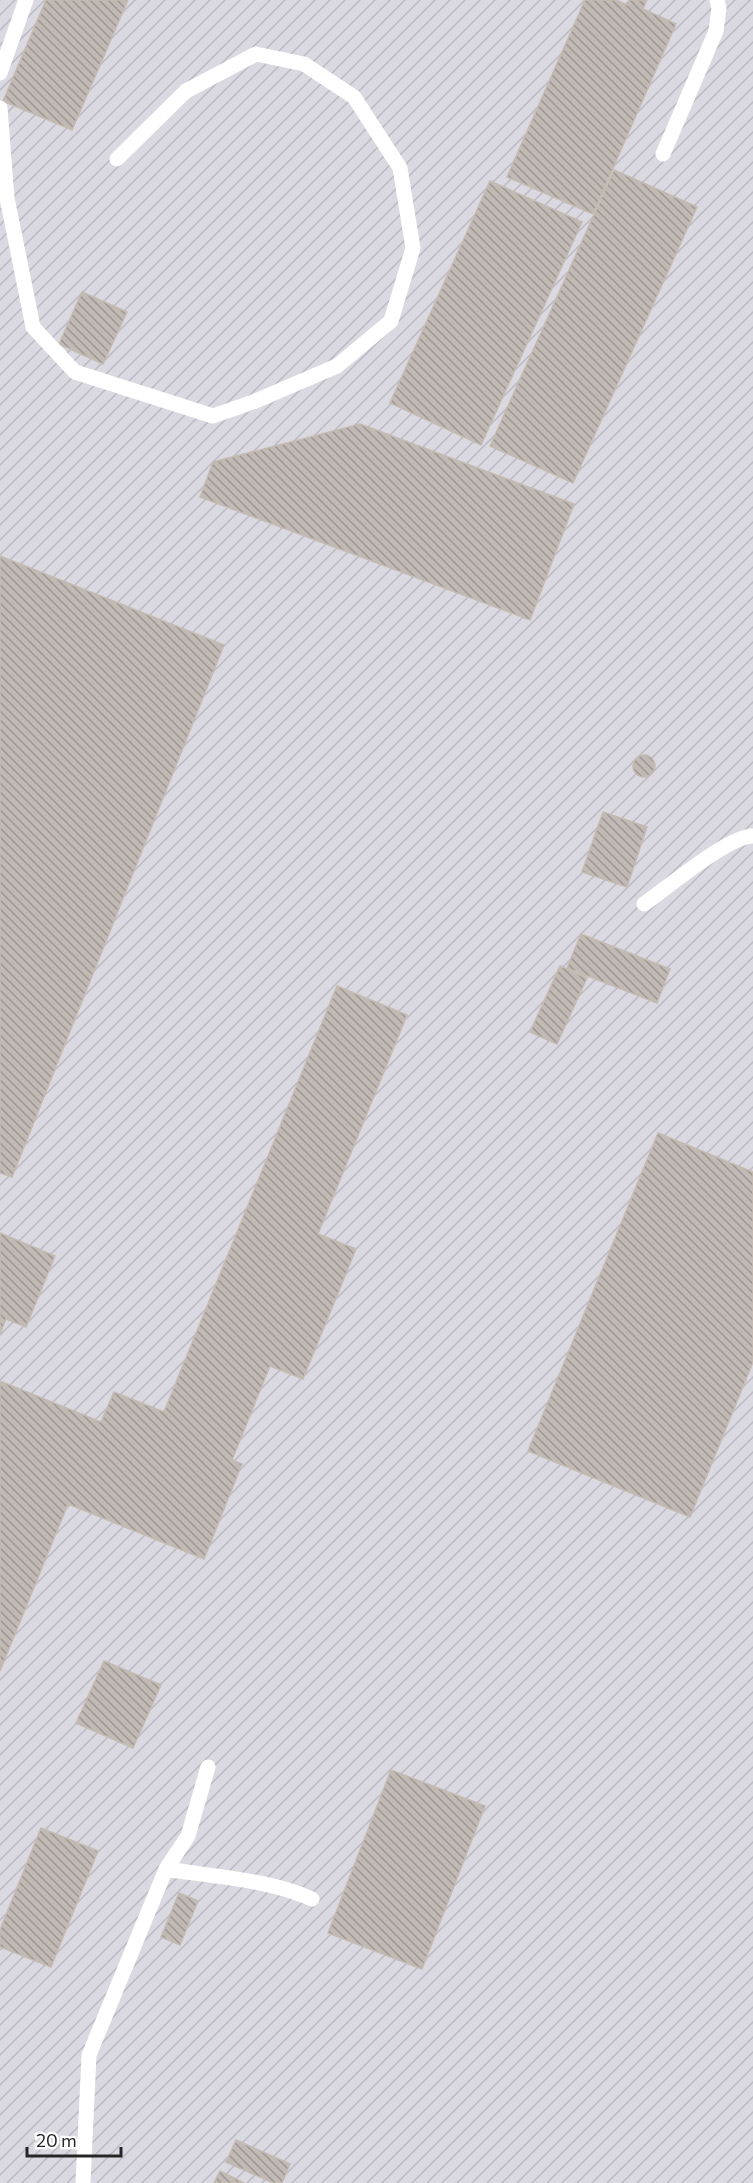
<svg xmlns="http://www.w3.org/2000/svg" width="753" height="2183" viewBox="0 0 753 2183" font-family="Commissioner,sans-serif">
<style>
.industrial{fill:url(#industrial-furrows)}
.building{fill:url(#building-back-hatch);stroke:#c4bbb1;stroke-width:1.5}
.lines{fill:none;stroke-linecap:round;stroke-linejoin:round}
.service{stroke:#fff;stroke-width:15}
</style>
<defs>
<pattern id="industrial-furrows" width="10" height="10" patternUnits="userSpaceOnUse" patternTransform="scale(1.5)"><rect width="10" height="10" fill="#dad8e1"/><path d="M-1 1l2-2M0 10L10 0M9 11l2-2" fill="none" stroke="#bbb9c1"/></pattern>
<pattern id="building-back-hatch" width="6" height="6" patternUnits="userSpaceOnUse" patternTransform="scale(1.5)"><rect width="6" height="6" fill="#c1b9b4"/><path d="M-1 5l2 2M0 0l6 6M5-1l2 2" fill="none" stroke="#9d9692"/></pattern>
</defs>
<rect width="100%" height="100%" fill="#eadfd7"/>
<rect class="industrial" x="0" y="0" width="753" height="2183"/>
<g class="building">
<path d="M46,0H128L72,130L3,101Z"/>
<path d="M585,0H616L627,5L629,0H647L643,9L676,24L593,214L507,177Z"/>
<path d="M614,170L697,207L573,483L490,446Z"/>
<path d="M490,181L582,222L481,445L390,403Z"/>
<path d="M82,292L127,312L103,364L59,344Z"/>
<path d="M360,424L574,504L530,620L200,497L213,462Z"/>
<path d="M0,556L224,645L12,1177L0,1173Z"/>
<circle cx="644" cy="766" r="11"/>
<path d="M603,812L647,827L627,887L582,872Z"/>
<path d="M581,934L670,969L657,1003L567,968Z"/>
<path d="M560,966L587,978L557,1044L530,1032Z"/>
<path d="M337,986L407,1015L318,1234L356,1249L303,1379L270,1366L232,1460L242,1464L204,1559L68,1504L0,1671V1381L101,1422L114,1392L164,1412Z"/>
<path d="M658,1133L753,1172V1362L690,1517L528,1451Z"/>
<path d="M0,1233L55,1256L26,1327L6,1319L0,1334Z"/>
<path d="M104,1661L161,1685L133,1748L76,1723Z"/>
<path d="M391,1770L485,1806L422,1969L328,1933Z"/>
<path d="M41,1828L98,1851L51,1967L0,1947V1930Z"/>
<path d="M179,1893L198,1901L180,1945L161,1937Z"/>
<path d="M236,2140L290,2164L282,2183H273L226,2162Z"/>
<path d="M220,2171L244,2183H214Z"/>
</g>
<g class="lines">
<g class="service">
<path d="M0,73L26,0"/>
<path d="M0,108L7,198L33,327L75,372L213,416L253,402L337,366L391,321L413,248L400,168L354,97L304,64L256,54L186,91L117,159"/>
<path d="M663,154L716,31L719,8L717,0"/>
<path d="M644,904C667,888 728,836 753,836"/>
<path d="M166,1869L188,1836L208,1767"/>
<path d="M83,2183L89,2055L166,1869C214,1877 267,1879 312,1899"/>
</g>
</g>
<path d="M27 2147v9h94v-9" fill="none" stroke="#262626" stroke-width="3"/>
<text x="36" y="2147" font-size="18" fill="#262626" stroke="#ffffff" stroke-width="4.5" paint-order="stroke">20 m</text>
</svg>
